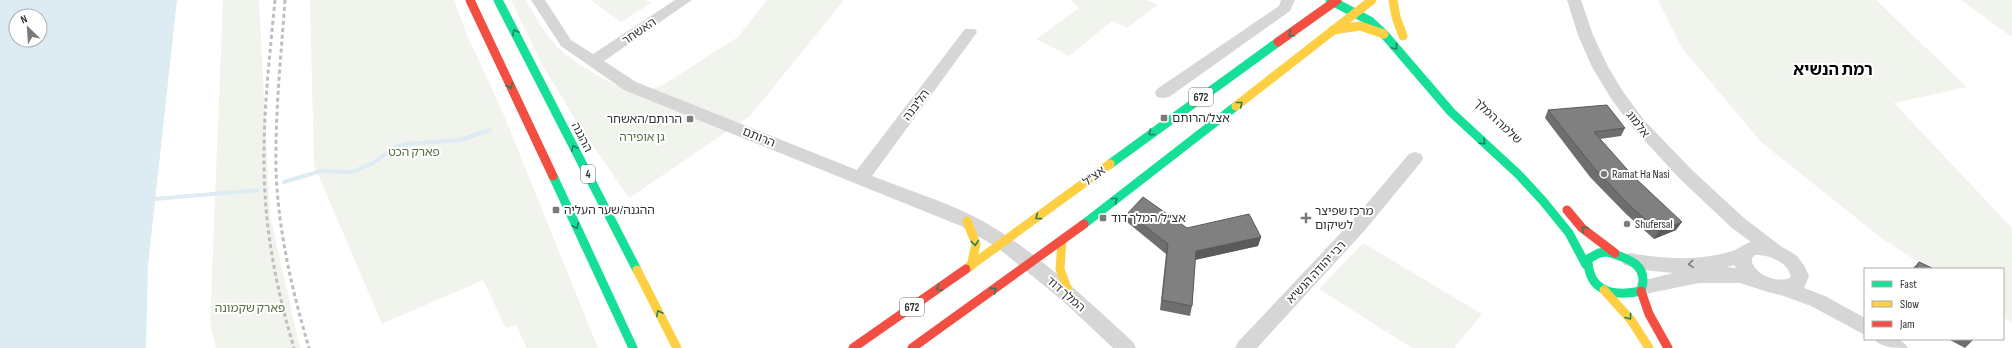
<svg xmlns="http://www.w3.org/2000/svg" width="2012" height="348" viewBox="0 0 2012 348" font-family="'Sofia Sans Condensed','Noto Sans Hebrew',sans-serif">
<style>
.green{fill:#f1f4ed}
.water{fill:#ddebf2;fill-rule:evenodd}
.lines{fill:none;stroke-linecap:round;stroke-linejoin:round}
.stream{stroke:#ddebf2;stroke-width:4}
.street{fill:#d6d6d6;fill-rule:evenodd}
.fast{stroke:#16e098;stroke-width:9}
.slow{stroke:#ffcf43;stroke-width:9}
.jam{stroke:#f24e42;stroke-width:9}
.rail{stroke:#bebebe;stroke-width:3;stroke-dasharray:4 3;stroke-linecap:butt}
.wall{fill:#6e6e6e}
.shaded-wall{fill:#5a5a5a}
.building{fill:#808080;stroke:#5a5a5a}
.oneway{stroke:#258060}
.oneway2{stroke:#7c7c7c}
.poi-dot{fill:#7a7a7a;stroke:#fff;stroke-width:1.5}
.labels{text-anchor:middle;stroke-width:4;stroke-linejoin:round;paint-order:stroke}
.shield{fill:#fff;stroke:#707070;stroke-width:1}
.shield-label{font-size:11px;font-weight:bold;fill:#323232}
.street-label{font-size:12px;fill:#323232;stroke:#fff}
.poi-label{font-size:12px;fill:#323232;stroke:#fff;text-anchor:start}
.park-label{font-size:12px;fill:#576e40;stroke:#fff}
.district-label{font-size:16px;font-weight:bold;fill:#000;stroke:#fff}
</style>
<rect width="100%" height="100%" fill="#fff"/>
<g class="green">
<path d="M223,0H259L270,215L300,348H216L210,324Z"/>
<path d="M310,0H454L468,37L503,113L598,348H527L516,325L506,328L483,280L382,324L314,165Z"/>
<path d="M511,0H526C533,12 540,26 549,37C566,61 610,83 637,95L663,85L738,37L767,0H844L750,116L629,198L575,119L540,61Z"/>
<path d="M591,0H645L651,3L621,22Z"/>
<path d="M1070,0H1147L1158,5L1127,28L1112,21L1069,56L1036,39L1079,8Z"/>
<path d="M1658,0H1876L1967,87L1894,103L2012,228V323L2003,317V269H1929L1880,237L1761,142L1682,48Z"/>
<path d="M1961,0H2012V37Z"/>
<path d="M1363,243L1482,314L1454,348H1412L1319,289Z"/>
</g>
<path class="water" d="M0,0H177L148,265L146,348H0ZM16,16H40V40H16Z"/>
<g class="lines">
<g class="stream">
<path d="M284,182L321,171L352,172L373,163L395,147L407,144L460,140L490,130"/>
<path d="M155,199L258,190"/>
</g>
<g class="street">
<path d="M531,0H545L571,40L593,54L675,0H692L604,61L636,82L857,170L965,29H975L977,32L975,35L872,176C905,189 941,200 973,216C1030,245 1086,299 1133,342L1136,348H1113L1063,301L998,248L961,226L624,90L561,46Z"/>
<path d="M1281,0H1295L1290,11L1169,97L1163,98L1157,97L1155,93L1157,89L1279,6Z"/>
<path d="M1567,0H1581L1593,35L1608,67L1624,93L1644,120L1692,170L1744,218L1782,247L1796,255L1804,265L1809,276L1804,288L1825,296L1865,318V335L1811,306L1781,295L1771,293L1740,283H1699L1645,294L1638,292L1636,287L1638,282L1673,273L1644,270L1624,265L1621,260L1624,255L1630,253C1663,259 1697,261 1729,252C1738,250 1743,244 1751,242L1732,228L1680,179L1633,128L1612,100L1592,67L1578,35ZM1755,255C1767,254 1792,263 1790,278C1777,283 1758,276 1752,263V258ZM1734,265L1736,268L1727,267Z"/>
<path d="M1415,152L1421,154L1423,158L1421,162L1365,230L1257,348H1235L1238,342L1353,220L1409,154Z"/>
<path d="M1874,339C1887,339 1901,335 1908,348C1895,348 1881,348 1874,339Z"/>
</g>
<g class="fast">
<path d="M498,0L637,270"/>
<path d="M1330,0L1370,21L1384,34L1451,112L1518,174L1543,201L1569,233L1586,265"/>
<path d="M1110,164L1278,42"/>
<path d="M553,176L633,348"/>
<path d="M1084,224L1236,106"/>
<path d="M1607,252C1628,258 1650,265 1641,291C1614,297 1588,292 1588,259L1599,253Z"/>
</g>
<g class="slow">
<path d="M1393,0L1396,17L1403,36"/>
<path d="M1333,30L1360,26L1384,34"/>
<path d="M1236,106L1372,0"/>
<path d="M967,221L976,244L971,266"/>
<path d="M1062,241L1060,269L1070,296"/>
<path d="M966,269L1110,164"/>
<path d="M637,270L677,348"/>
<path d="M1604,290L1631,320L1649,348"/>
</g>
<g class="jam">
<path d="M470,0L553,176"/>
<path d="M1278,42L1337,0"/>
<path d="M1567,210L1582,228L1615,253"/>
<path d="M1641,291L1649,314L1668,348"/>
<path d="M853,348L966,269"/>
<path d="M912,348L1084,224"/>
</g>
<g class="rail">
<path d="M275,0C269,64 261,129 265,194C268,246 279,298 294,348"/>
<path d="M285,0C281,56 275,113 276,170C278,230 292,290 309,348"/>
</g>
</g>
<g class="wall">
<path d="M1548,110L1625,128L1621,136L1600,139L1676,230L1654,239L1626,214L1590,177L1545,118Z"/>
<path d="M1128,213L1187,228L1261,237L1258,246L1195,260L1192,306L1190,316L1160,310L1166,254L1127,222Z"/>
<path d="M1919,262L1934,269H1912Z"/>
<path d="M1948,339H1974L1965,348Z"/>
</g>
<g class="shaded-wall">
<path d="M1682,222L1676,230L1654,239L1659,231Z"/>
<path d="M1261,237L1258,246L1194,260L1196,251Z"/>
</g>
<g class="building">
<path d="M1607,105L1625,128L1594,132L1633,176L1682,222L1659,231L1630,206L1595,169L1548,110Z"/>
<path d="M1143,197L1187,228L1249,214L1261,237L1196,251L1192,306L1162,300L1168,244L1128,213Z"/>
<path d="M1919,262L1934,269H1915Z"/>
</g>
<defs><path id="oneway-chevron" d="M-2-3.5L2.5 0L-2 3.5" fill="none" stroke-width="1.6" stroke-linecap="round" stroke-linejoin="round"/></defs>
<g class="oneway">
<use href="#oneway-chevron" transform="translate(515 32) rotate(-117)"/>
<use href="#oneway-chevron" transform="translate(1291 34) rotate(145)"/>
<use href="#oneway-chevron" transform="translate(1395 47) rotate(50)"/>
<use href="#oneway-chevron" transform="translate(510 86) rotate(65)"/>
<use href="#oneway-chevron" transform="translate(1240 104) rotate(-38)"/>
<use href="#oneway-chevron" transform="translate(1151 133) rotate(144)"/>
<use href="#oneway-chevron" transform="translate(1483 142) rotate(42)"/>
<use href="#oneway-chevron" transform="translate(574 148) rotate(-117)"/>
<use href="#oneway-chevron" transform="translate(1115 200) rotate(-38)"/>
<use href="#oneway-chevron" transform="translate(1038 217) rotate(143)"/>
<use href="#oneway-chevron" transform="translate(576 226) rotate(65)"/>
<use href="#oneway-chevron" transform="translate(1584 229) rotate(-137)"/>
<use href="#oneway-chevron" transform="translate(975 243) rotate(84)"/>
<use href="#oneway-chevron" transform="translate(939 288) rotate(145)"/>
<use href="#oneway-chevron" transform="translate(994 290) rotate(-36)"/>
<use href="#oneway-chevron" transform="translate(659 313) rotate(-117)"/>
<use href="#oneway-chevron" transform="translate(1629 317) rotate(53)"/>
</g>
<use class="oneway2" href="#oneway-chevron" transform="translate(1691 264) rotate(175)"/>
<g class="poi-dot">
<rect x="1160" y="114" width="8" height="8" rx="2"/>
<rect x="686" y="115" width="8" height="8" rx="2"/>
<circle cx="1604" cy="174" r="4"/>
<rect x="552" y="206" width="8" height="8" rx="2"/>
<rect x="1099" y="214" width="8" height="8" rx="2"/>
<path d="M1304 212h4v4h4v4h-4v4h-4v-4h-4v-4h4z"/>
<circle cx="1627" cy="224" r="4"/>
</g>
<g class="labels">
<g class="shield">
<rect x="1189" y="88" width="24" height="18" rx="3"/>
<rect x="581" y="165" width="14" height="18" rx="3"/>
<rect x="900" y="298" width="24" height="18" rx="3"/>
</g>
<g class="shield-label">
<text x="1201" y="101">672</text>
<text x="588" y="178">4</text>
<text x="912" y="311">672</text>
</g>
<g class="street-label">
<text transform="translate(639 31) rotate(-34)" y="4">האשחר</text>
<text transform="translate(916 105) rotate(-53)" y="4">הליבנה</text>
<text transform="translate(1498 121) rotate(43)" y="4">שלמה המלך</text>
<text transform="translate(1638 124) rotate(52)" y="4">אלמוג</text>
<text transform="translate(582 137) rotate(63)" y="4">ההגנה</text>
<text transform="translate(759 137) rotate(22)" y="4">הרותם</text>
<text transform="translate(1094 176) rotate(-37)" y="4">אצ"ל</text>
<text transform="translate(1316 272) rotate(-47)" y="4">רבי יהודה הנשיא</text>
<text transform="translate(1066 294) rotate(41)" y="4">המלך דוד</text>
</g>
<g class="poi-label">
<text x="1172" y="122">אצל/הרותם</text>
<text x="682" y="123" text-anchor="end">הרותם/האשחר</text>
<text x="1612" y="178">Ramat Ha Nasi</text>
<text x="564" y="214">ההגנה/שער העליה</text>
<text x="1315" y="215">מרכז שפיצר<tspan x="1315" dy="14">לשיקום</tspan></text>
<text x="1111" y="222">אצ״ל/המלך דוד</text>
<text x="1635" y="228">Shufersal</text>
</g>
<g class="park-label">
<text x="642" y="141">גן אופירה</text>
<text x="414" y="156">פארק הכט</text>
<text x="250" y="312">פארק שקמונה</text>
</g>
<g class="district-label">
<text x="1833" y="75">רמת הנשיא</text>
</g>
</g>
<rect x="1864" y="268" width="140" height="72" fill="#ffffff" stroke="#adadad"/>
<rect x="1872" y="281" width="20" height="6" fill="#16e098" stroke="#adadad"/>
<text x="1900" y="288" font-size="12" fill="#323232">Fast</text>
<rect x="1872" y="301" width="20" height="6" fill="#ffcf43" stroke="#adadad"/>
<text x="1900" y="308" font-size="12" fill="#323232">Slow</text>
<rect x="1872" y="321" width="20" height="6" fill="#f24e42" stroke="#adadad"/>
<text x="1900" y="328" font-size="12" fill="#323232">Jam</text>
<g transform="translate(28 28) rotate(335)"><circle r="19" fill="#ffffff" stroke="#adadad"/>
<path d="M0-3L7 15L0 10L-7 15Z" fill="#7a7a7a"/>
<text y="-6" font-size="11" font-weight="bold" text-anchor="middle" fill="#323232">N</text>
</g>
</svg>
